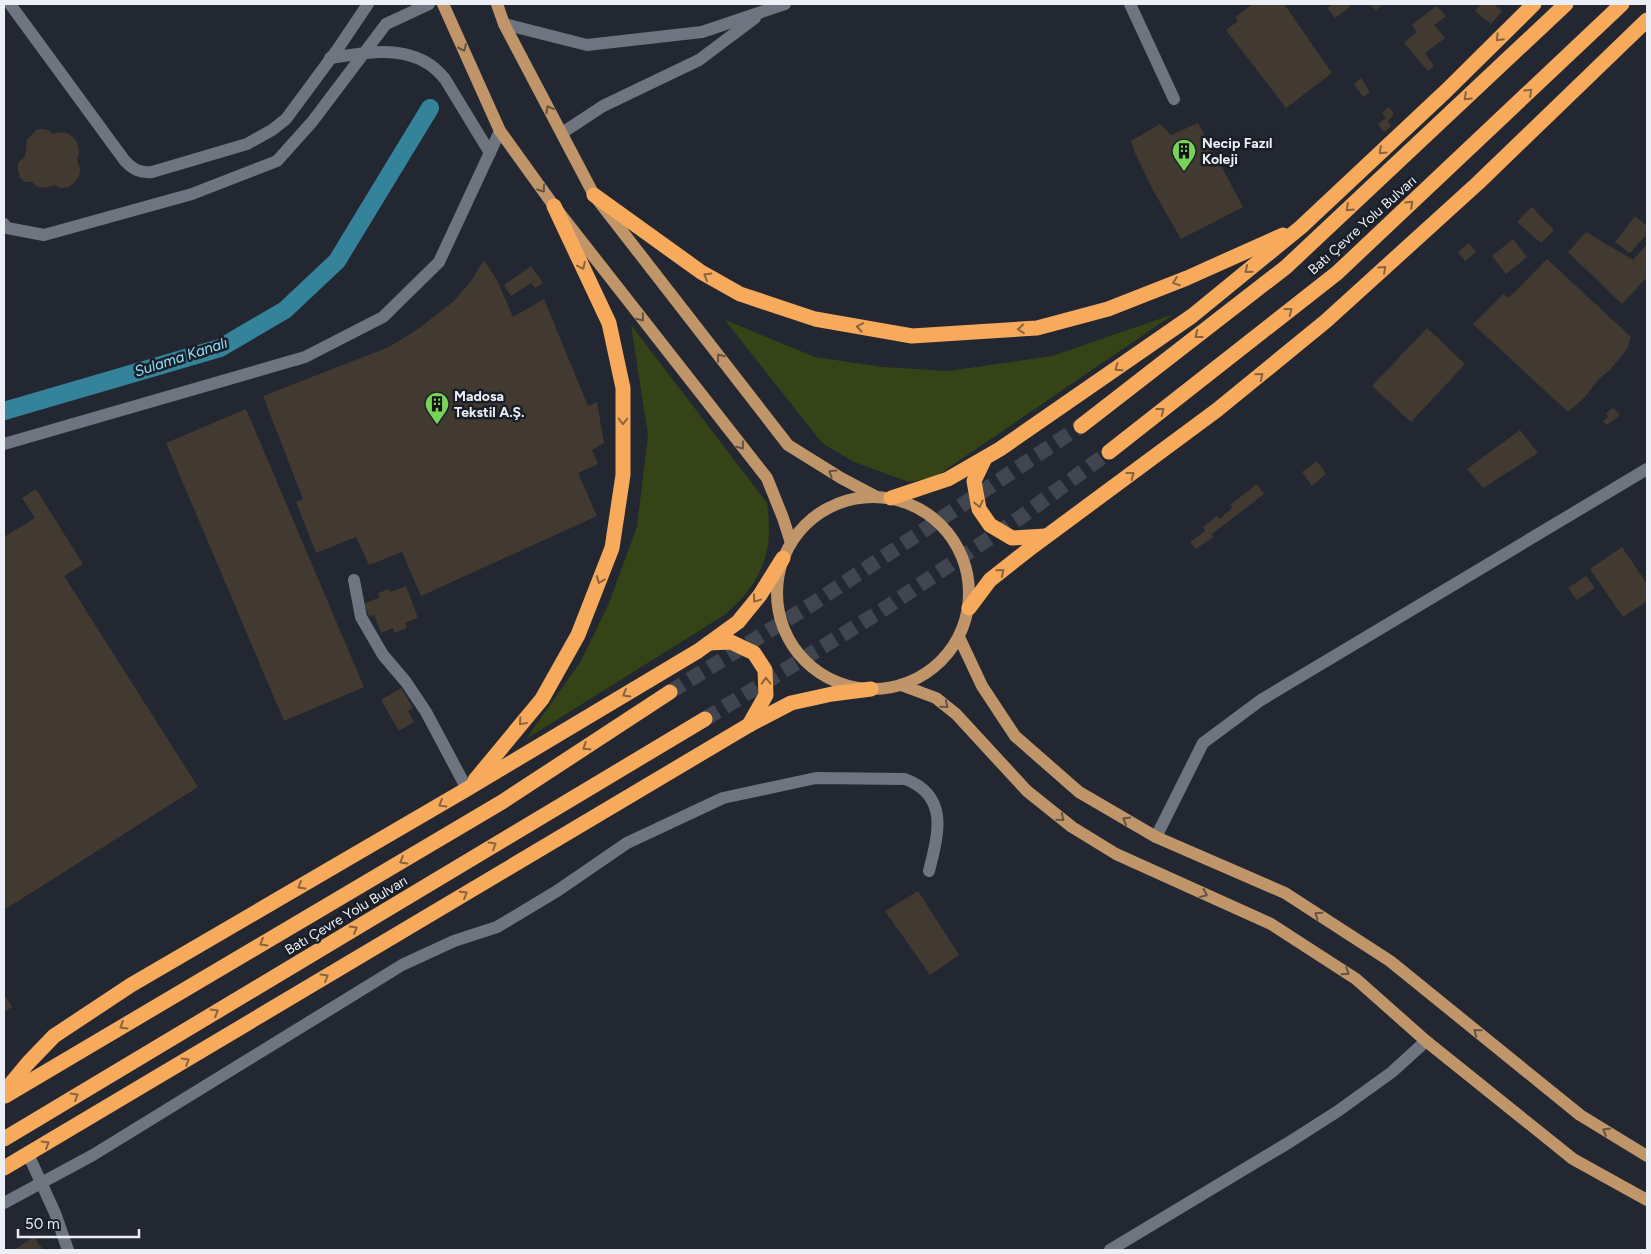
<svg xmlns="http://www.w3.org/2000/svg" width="1651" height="1254" viewBox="0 0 1651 1254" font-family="Figtree,sans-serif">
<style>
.green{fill:#364316}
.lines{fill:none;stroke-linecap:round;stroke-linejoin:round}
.canal{stroke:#35839b;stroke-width:18}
.building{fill:#423a31}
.highway-tunnel{stroke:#40454f;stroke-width:15;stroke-dasharray:15 8;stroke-linecap:butt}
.minor{stroke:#6f7580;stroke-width:12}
.major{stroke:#c1956a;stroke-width:12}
.highway{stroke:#f7aa5c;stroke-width:15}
.oneway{stroke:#886442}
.oneway2{stroke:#655445}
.labels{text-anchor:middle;stroke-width:5;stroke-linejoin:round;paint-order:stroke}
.poi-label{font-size:14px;font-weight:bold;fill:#ecf0f6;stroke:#191e27;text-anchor:start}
.street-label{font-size:14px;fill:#ecf0f6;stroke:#191e27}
.water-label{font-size:15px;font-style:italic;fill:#8de1fe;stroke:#191e27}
</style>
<rect width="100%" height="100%" fill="#222731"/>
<g class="green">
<path d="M1174,314L935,477L909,482L854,462L822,443L725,320L815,357L883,367L948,371L1052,356Z"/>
<path d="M631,325L767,503C771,534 770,559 752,585C745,596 735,605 726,614L526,739L581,661L609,603L637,527L648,435Z"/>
</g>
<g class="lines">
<path class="canal" d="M4,411L220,348L285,310L337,261L430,108"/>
</g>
<g class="building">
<path d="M1253,4H1284L1332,73L1286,108L1226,30L1238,21L1235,17Z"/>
<path d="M1334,4H1349L1351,6L1335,18L1327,8Z"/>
<path d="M1369,4H1383L1376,10Z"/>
<path d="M1482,4H1493L1502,11L1491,24L1475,11Z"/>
<path d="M1436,6L1446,16L1434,25L1445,38L1425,53L1434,66L1428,71L1404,43L1417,32L1412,25Z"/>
<path d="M1361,78L1370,92L1363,97L1354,84Z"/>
<path d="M1389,107L1394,114L1388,121L1391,126L1384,132L1378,124L1386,118L1382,113Z"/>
<path d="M1198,123L1243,207L1181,239L1153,190L1135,153L1131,141L1160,124L1171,135Z"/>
<path d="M42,129L48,130L53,134L61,132L69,134L75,139L78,145L79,153L77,160L80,168L79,177L74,183L68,187L61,188L54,185L44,188L37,187L32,182H25L20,177L18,170V163L25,156L27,140L36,130Z"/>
<path d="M1532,207L1554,230L1541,243L1517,222Z"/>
<path d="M1635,216L1647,226V234L1630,253L1615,242Z"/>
<path d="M1586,232L1633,260L1647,244V277L1622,304L1568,252Z"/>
<path d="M1513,239L1527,257L1506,274L1492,256Z"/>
<path d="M1469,243L1476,252L1465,261L1458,252Z"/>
<path d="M1547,259L1631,337L1627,349L1610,370L1598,380L1584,398L1568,412L1473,324L1503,294L1509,298Z"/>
<path d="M484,260L497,280L513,317L544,299L588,406L597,402L604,443L592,450L598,464L578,473L597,516L421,596L402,552L369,565L356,537L316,553L296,502L303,499L263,396L389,347L418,329L454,301L471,281Z"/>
<path d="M531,266L543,283L535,288L531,283L511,296L504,285Z"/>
<path d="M1427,328L1465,364L1411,422L1372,386Z"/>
<path d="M1613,408L1620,415L1607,425L1603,421L1608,417L1606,413Z"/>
<path d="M246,409L364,687L284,721L166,443Z"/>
<path d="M1520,430L1538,453L1483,488L1467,469Z"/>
<path d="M1317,461L1326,474L1312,486L1302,472Z"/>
<path d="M1257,484L1264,494L1212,534L1213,537L1196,549L1190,542L1205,531L1203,527L1217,516L1220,519L1233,507L1230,505Z"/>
<path d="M36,489L83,564L64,576L198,787L4,910V537L35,518L22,498Z"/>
<path d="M1622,547L1647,584V601L1623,617L1590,569Z"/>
<path d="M1586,576L1595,588L1577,600L1568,588Z"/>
<path d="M406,586L418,618L405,623L407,628L394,633L393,628L381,633L374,615L369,616L364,604L380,597L378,593L389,589L391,592Z"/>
<path d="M401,688L413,708L408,711L414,722L399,731L381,700Z"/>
<path d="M918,891L959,955L930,975L885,911Z"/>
<path d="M4,994L12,1007L4,1012Z"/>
<path d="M34,1237L43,1250H14Z"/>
</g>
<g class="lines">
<g class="highway-tunnel">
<path d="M670,692L817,601L1081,426"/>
<path d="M705,719L881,611L1021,517L1109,452"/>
</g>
<g class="minor">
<path d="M10,4L125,161C134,170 140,173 152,172L247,144L272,130L286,119L337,50L368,4"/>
<path d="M1130,4L1174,99"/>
<path d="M504,24L587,45L702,32L785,4"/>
<path d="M330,58C370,52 416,42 445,79L490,153"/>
<path d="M562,133L603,106L699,60L755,18"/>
<path d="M4,224L7,228L44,235L192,194L277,161L312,122L386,24L429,4"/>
<path d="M4,444L305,357L383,317L439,262L500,131"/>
<path d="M354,580L361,617L383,655L406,682L426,712L467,789"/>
<path d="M1156,837L1203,743L1261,700L1647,469"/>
<path d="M28,1154L55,1213L68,1250"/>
<path d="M4,1203L93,1155L402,965L454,941L497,927L557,891L627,843L723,798L816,778L905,779C950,796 938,835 929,871"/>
<path d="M1110,1250L1288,1143L1338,1111L1392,1072L1426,1041"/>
</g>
<g class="major">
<path d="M443,4L500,131L554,206L767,478L783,518L791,543"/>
<path d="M497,4L504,24L594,195L788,445L841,478L875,496"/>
<circle cx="873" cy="593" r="96"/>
<path d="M959,637L982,686L1015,736L1079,792L1156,837L1285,893L1390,961L1580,1115L1647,1156"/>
<path d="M901,685L936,698L956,714L1027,791L1072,827L1116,854L1271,924L1356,979L1426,1041L1573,1159L1647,1200"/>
</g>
<g class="highway">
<path d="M594,195L701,272L740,294L815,319L912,336L1037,328L1108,309L1187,278L1283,235"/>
<path d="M1081,426L1286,267L1566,4"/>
<path d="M1109,452L1337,273L1622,4"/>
<path d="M985,458L974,481L979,509L990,525L1012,538L1046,536"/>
<path d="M891,498L948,479L1000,449L1192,316L1301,227L1446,91L1534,4"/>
<path d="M969,608L990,580L1028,550L1217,410L1326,321L1478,183L1647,20"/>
<path d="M709,643L731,642L754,653L765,670L766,695L749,725"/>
<path d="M475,780L542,699L578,635L612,548L623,475V388L609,323L554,206"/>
<path d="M4,1092L28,1063L54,1036L131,985L467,789L698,651L738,622L760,595L783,558"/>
<path d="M5,1096L502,802L670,692"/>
<path d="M4,1139L705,719"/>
<path d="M4,1168L749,725L791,703L832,694L871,689"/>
</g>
</g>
<defs><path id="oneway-chevron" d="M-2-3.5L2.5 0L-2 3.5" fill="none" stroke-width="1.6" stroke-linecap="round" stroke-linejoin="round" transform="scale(1.25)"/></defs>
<g class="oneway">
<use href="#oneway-chevron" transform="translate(1499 38) rotate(135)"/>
<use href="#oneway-chevron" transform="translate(1529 92) rotate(-43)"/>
<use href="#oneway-chevron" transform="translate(1467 97) rotate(137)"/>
<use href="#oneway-chevron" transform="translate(1382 151) rotate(137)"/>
<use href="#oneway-chevron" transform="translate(1410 204) rotate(-43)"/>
<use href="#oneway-chevron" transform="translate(1349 208) rotate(137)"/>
<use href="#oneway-chevron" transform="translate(582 266) rotate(65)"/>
<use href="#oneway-chevron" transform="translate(1383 269) rotate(-42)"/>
<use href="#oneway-chevron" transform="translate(1248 270) rotate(140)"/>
<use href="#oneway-chevron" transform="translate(707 276) rotate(-150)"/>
<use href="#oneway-chevron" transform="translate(1176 282) rotate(159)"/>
<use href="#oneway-chevron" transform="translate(1289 311) rotate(-38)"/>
<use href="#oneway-chevron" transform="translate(860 327) rotate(-170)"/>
<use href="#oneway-chevron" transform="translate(1021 329) rotate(176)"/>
<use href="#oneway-chevron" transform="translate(1198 335) rotate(142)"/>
<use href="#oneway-chevron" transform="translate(1118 368) rotate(145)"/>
<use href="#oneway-chevron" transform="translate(1260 376) rotate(-39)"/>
<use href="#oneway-chevron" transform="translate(1161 411) rotate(-38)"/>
<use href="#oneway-chevron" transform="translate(623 421) rotate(90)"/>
<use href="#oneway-chevron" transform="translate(1131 475) rotate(-37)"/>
<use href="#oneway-chevron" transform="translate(979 504) rotate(76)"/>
<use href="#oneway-chevron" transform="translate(1001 572) rotate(-39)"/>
<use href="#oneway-chevron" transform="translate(600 580) rotate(111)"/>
<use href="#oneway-chevron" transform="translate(756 599) rotate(127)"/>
<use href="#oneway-chevron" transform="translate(766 681) rotate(-91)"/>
<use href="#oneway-chevron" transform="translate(626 694) rotate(149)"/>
<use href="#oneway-chevron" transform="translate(522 722) rotate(130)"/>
<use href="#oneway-chevron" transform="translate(586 747) rotate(147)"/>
<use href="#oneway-chevron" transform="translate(442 804) rotate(150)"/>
<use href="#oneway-chevron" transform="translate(493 845) rotate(-31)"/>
<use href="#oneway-chevron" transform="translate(403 861) rotate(149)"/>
<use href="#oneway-chevron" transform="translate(301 886) rotate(150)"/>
<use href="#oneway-chevron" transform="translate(464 894) rotate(-31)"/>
<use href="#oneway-chevron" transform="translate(354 929) rotate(-31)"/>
<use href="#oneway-chevron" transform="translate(263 943) rotate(149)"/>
<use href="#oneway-chevron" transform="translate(325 977) rotate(-31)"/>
<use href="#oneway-chevron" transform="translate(215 1012) rotate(-31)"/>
<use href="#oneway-chevron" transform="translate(123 1026) rotate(149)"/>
<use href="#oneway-chevron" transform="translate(186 1061) rotate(-31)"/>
<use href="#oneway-chevron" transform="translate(75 1096) rotate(-31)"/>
<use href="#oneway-chevron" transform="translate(46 1144) rotate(-30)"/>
</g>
<g class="oneway2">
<use href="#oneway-chevron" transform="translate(463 48) rotate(66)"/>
<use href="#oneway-chevron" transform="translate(549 109) rotate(-118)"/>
<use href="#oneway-chevron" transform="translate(542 189) rotate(54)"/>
<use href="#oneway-chevron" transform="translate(641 318) rotate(52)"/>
<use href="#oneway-chevron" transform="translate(720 357) rotate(-128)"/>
<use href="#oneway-chevron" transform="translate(741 446) rotate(52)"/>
<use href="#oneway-chevron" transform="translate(832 473) rotate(-148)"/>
<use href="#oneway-chevron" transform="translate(945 705) rotate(39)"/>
<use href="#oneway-chevron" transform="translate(1061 818) rotate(39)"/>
<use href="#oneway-chevron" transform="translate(1126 820) rotate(-150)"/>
<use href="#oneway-chevron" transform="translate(1204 894) rotate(25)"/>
<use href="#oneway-chevron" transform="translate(1318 915) rotate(-147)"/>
<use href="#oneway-chevron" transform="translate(1346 972) rotate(33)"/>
<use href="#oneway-chevron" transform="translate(1477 1032) rotate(-141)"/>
<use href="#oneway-chevron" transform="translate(1606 1131) rotate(-149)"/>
</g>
<defs>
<symbol id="building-pin" viewBox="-11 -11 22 30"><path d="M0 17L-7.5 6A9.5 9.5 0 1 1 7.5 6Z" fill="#78d258" stroke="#191e27"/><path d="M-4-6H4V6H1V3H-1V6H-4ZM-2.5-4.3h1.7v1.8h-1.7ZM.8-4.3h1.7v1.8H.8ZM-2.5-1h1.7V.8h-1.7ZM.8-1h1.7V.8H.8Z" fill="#111"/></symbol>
</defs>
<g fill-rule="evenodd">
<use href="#building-pin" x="1170" y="137" width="28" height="38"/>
<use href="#building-pin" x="423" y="390" width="28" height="38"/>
</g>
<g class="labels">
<g class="poi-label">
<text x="1202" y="148">Necip Fazıl<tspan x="1202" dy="16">Koleji</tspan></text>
<text x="454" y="401">Madosa<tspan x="454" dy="16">Tekstil A.Ş.</tspan></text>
</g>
<g class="street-label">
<text transform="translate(1362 225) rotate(-42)" y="5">Batı Çevre Yolu Bulvarı</text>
<text transform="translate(346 915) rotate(-31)" y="5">Batı Çevre Yolu Bulvarı</text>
</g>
<g class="water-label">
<text transform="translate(181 357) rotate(-18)" y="5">Sulama Kanalı</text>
</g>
</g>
<rect width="1651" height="1254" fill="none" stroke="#ecf0f6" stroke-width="10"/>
<path d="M18 1229v8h121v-8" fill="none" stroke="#ecf0f6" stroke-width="2.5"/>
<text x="25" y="1229" font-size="15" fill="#ecf0f6" stroke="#191e27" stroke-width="4" paint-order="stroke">50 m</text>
</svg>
